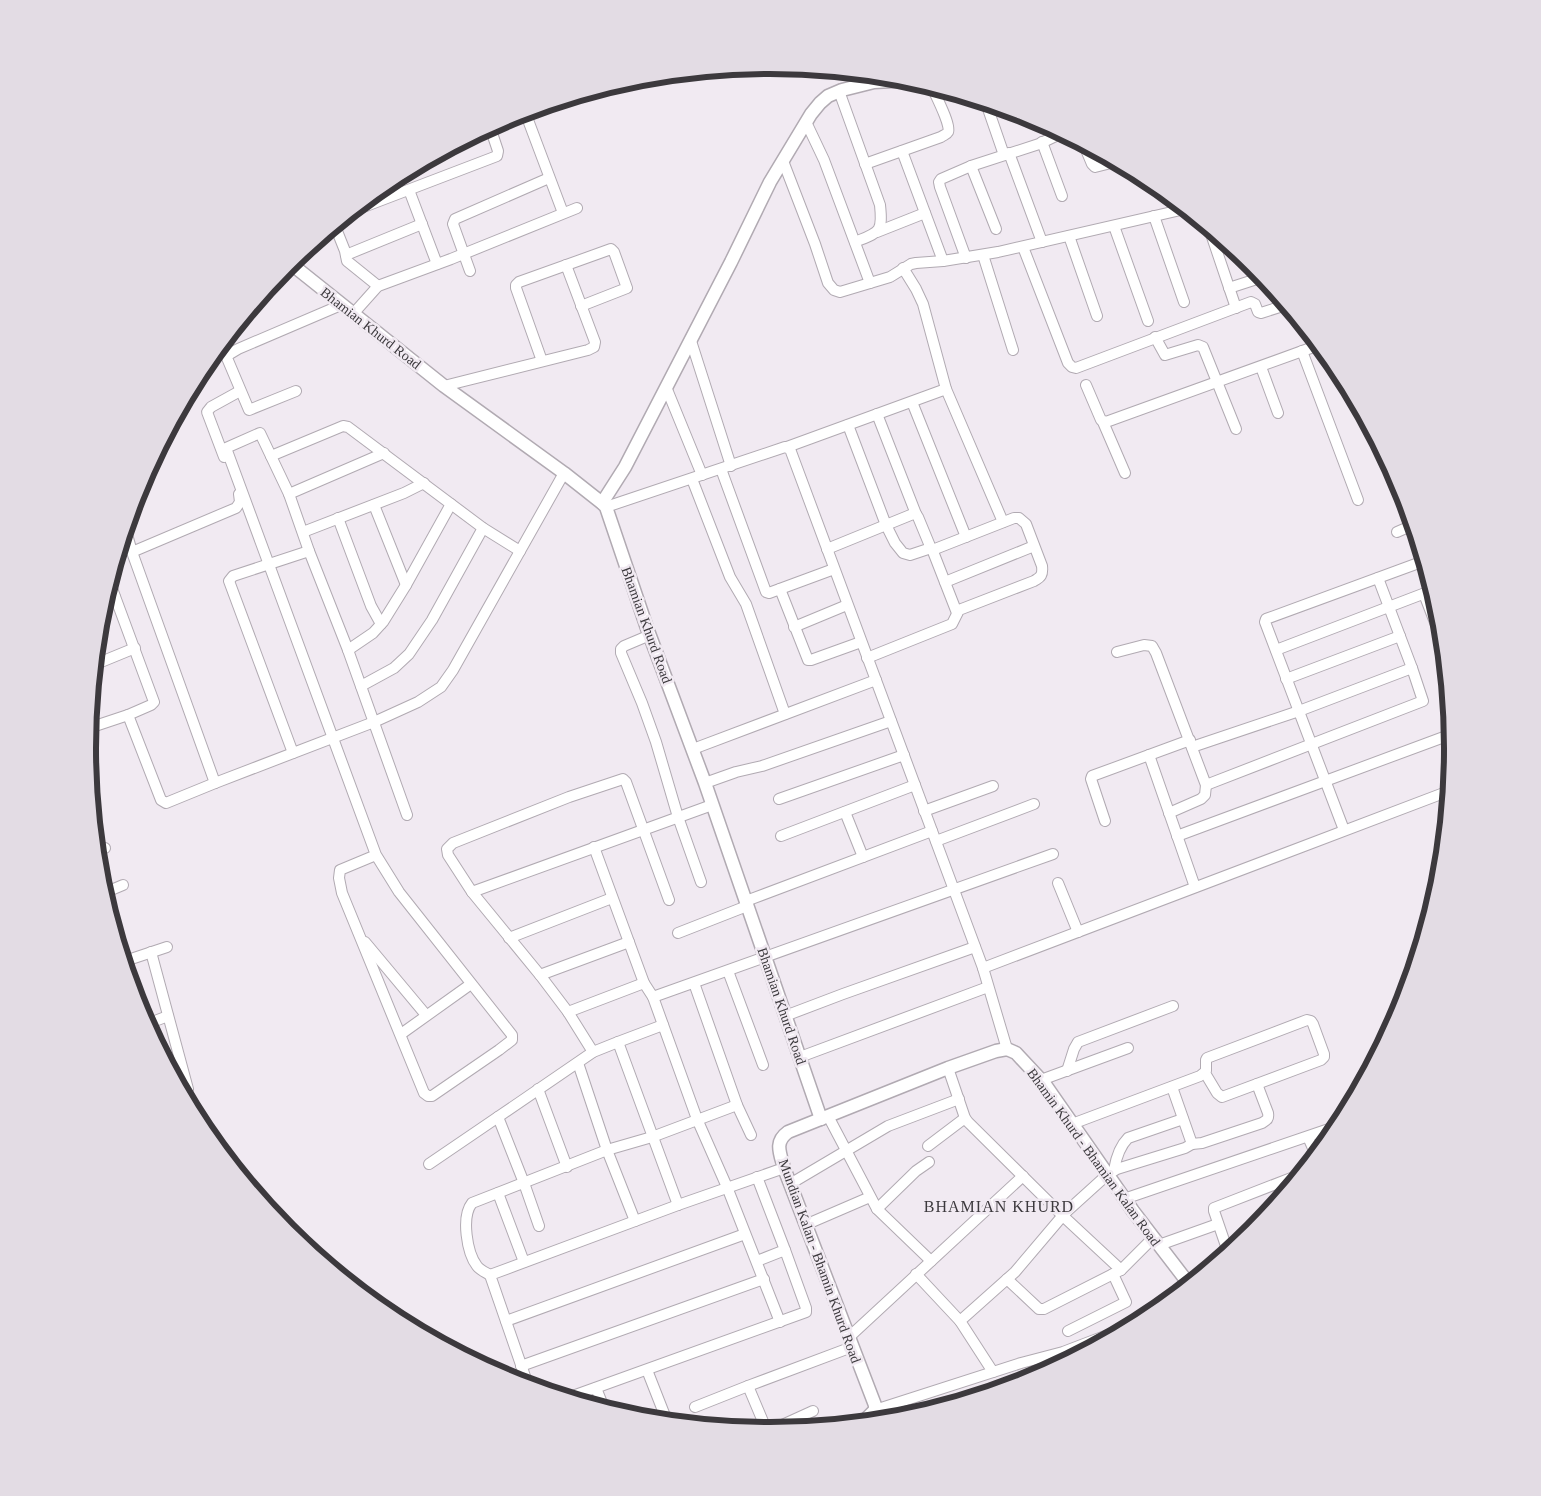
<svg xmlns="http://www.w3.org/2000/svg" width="1541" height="1496" viewBox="0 0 1541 1496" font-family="'Times New Roman',serif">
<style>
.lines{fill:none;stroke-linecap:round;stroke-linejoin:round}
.minor-casing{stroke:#b1aab2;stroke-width:12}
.tertiary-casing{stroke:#b1aab2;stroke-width:15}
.minor{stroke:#fff;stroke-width:10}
.tertiary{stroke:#fff;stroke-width:12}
.labels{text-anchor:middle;stroke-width:5;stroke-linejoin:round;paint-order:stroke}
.street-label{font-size:14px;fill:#3c393d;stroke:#f1eaf2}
.quarter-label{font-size:16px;letter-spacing:1px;fill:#3c393d;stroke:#f1eaf2}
.rim{fill:none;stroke:#3c393d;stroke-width:6}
</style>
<rect width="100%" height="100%" fill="#f1eaf2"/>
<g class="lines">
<defs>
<g id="minor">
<path d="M839,91L880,205C883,233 879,232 855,242"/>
<path d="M986,103L1004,155"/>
<path d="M525,112L563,213"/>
<path d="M806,122L824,160L870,283"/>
<path d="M1042,142L1062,196"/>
<path d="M1084,145L1092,164L1095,167L1115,162"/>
<path d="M902,151L943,261"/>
<path d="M1009,153L1042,242"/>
<path d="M783,161L815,244L828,283L834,290L840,292L890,277L911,264L916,263L943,261L998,252L1185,209"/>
<path d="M865,164L941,137C944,135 947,134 948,132C952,127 935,94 932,87"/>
<path d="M971,166L996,229"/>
<path d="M1161,189V191"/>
<path d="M409,190L437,264"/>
<path d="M353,211L497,156L498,151L490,127"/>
<path d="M1154,216L1184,302"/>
<path d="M335,226L345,251L347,261L378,286"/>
<path d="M1114,226L1148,321"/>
<path d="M1209,228L1236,308"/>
<path d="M877,232L925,213"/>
<path d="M1069,236L1097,316"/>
<path d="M1023,247L1068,363L1072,367L1076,368L1251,302L1255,304L1258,312L1261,313L1286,305"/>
<path d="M346,255L422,224"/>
<path d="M983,255L1013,350"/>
<path d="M966,258L940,187L939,182L941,179L971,166L1039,144L1062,133"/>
<path d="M903,268L916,289L923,304L946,389L1003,522"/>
<path d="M470,271L453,224L455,219L549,178"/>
<path d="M1229,288L1263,277"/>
<path d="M353,314L378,286L451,259L577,208"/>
<path d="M1155,337L1165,355L1198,345L1203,347L1236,429"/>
<path d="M691,341L731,466"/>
<path d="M1302,351L1358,500"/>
<path d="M542,361L516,288V285L519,282L611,249L614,252L627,288L581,306"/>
<path d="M1261,367L1278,413"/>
<path d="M1086,385L1101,420L1106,422L1319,345"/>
<path d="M444,386L588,350L594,347L595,342L566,265"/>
<path d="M666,387L702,475"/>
<path d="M296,391L249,410L227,358L228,355L238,349L341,305"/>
<path d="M912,402L966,537"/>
<path d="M877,414L916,514"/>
<path d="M1103,422L1125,473"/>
<path d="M848,425L886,525L895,543L903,553L910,555L931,548"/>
<path d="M787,447L946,389"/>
<path d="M271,456L343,426L348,427L483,528L520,551"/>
<path d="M224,457L207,412L211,407L240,391"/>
<path d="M721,469L766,592L769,593L834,569"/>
<path d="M692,479L730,577L746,604L785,714"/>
<path d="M289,494L384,453"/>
<path d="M374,505L406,585"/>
<path d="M606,507L785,447L790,449L954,890L983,968L1007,1049"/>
<path d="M338,518L371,606L381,624"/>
<path d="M126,531L132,552L236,508L240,502L239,494"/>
<path d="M303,532L404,493L424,483"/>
<path d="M1397,532L1413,525"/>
<path d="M827,549L913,514H916L918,517L930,546L932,549H935L1014,518H1019L1026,524L1042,566C1043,575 1041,577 1034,581L959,610L952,624L867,658"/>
<path d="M932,549L957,613"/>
<path d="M132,552L215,783"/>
<path d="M945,582L1034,546"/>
<path d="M110,583L154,702L151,705L128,715L161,800L166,803L215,783L374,722L418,702L441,687L453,670L564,473"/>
<path d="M780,589L808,660H811L861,642"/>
<path d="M1424,594L1443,643"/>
<path d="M105,601L115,597"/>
<path d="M794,627L847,605"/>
<path d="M650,635L624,646L621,649V653L642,703L656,742L678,817L701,882"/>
<path d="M348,650L373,633L383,622L406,585L451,504"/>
<path d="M1276,650L1433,590"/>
<path d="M1117,652L1144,645L1152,646L1156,653L1206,785L1205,795L1201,799L1169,813"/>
<path d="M96,664L135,648"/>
<path d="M1286,679L1400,636"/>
<path d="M361,686L394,668L409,654L432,620L483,528"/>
<path d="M89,728L128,715"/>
<path d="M1192,747L1299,711L1412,668"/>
<path d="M693,749L876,680"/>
<path d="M293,753L229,581L233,576L309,551"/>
<path d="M1149,755L1195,887"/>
<path d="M705,783L736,772L762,766L891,721"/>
<path d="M1206,785L1423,701L1412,668L1378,578"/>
<path d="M779,799L904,755"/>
<path d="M924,811L993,786"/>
<path d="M845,812L863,857"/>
<path d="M1105,821L1091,779L1092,776L1190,740"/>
<path d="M1344,830L1265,622L1266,619L1424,561"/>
<path d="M781,836L915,785"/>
<path d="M1177,836L1452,734"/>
<path d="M936,841L1034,804"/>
<path d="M594,847L644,983L653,997L697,1119L727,1187L780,1322"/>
<path d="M98,850L105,848"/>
<path d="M376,855L340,870L339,878L342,893L424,1093L428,1096H432L499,1050L512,1040V1035L399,892L376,855L226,448L260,433L289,494L309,551L348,650L407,815"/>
<path d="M1058,883L1078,932"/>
<path d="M472,892L712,805"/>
<path d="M104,893L123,885"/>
<path d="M746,901L932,831"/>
<path d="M678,933L747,906"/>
<path d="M509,938L612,898"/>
<path d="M365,942L426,1015"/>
<path d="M151,952L188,1089"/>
<path d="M125,961L167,947"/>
<path d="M983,968L1449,791"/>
<path d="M728,971L763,1065"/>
<path d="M540,975L629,942"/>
<path d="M694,983L737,1105L751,1135"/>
<path d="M653,997L1053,854"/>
<path d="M568,1012L644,983"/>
<path d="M785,1016L843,994L975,947"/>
<path d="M147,1024L168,1016"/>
<path d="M663,1025L618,1042L678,1205"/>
<path d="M401,1034L471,984"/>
<path d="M593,1052L568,1012L540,975L472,892L448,855L447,849L453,843L569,797L623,779L626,782L669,900"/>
<path d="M800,1057L988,987"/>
<path d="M578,1063L607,1150L635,1221"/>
<path d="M948,1068L965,1118L968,1122L1063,1216L1121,1270"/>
<path d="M1067,1071L1074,1049L1078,1042L1173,1006"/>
<path d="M1041,1080L1128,1048"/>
<path d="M538,1089L567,1167"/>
<path d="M828,1116L877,1209L931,1261"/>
<path d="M1072,1124L1200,1076L1206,1071V1060L1207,1058L1307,1020L1311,1021L1313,1024L1324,1054V1057L1321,1060L1222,1097L1217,1093L1205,1073"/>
<path d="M1308,1137L1316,1155"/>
<path d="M1192,1144L1202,1143L1262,1123C1267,1120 1269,1119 1268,1113L1257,1084"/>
<path d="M928,1146L965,1118"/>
<path d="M429,1164L498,1117"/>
<path d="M1114,1170C1116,1158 1119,1147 1128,1138L1183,1119"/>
<path d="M790,1184L888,1126L959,1099"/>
<path d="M498,1193L524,1262"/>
<path d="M1124,1199L1329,1129H1337"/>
<path d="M877,1209L916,1171L929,1162"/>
<path d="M805,1225L870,1197"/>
<path d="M539,1226L524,1183L498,1117L593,1052L618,1042"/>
<path d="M1159,1245L1218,1224"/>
<path d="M1226,1246L1214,1211V1208L1299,1175"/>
<path d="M757,1261L785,1250L757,1177"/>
<path d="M916,1274L960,1321"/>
<path d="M490,1275C485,1272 480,1270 477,1266C467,1253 461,1217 472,1203L607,1150L652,1137L737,1105"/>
<path d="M1007,1279L1039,1309H1044L1121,1270L1153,1238"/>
<path d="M506,1321L745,1234"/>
<path d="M1068,1331L1126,1302L1113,1274"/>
<path d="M848,1338L1023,1176"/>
<path d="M521,1366L764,1279"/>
<path d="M647,1370L667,1421"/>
<path d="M993,1372L960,1321L1015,1272L1065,1213L1107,1175L1117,1169L1185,1148L1192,1144L1172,1087"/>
<path d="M528,1385L490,1275L678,1205L784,1168"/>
<path d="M748,1386L767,1431"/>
<path d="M596,1388L604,1408"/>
<path d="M570,1397L806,1312V1308L785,1250"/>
<path d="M695,1407L748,1386L852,1347"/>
<path d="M875,1410L1021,1363L1063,1352L1131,1326"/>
<path d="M769,1431L813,1411"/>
</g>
<g id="tertiary">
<path d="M290,263L444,386L564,473L602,503L606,507L647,628L705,783L821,1119"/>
<path d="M602,503L625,467L731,262L770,182L811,114L820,103L828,96L842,90L874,82L911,80"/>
<path d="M863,1422L875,1410V1405L784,1168C780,1153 774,1142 788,1132L948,1068L996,1051L1007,1049L1016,1053L1044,1083L1133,1211L1189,1284"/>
</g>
</defs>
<use href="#minor" class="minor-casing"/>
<use href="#tertiary" class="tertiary-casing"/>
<use href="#minor" class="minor"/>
<use href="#tertiary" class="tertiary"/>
</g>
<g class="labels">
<g class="street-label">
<text transform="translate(371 328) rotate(38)" y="5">Bhamian Khurd Road</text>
<text transform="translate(647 625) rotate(70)" y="5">Bhamian Khurd Road</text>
<text transform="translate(782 1006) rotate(71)" y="5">Bhamian Khurd Road</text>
<text transform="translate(1094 1157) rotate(54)" y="5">Bhamin Khurd - Bhamian Kalan Road</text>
<text transform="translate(820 1261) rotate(70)" y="5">Mundian Kalan - Bhamin Khurd Road</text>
</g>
<g class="quarter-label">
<text x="999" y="1212">BHAMIAN KHURD</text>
</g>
</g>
<path d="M0 0H1541V1496H0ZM96 748a674 674 0 1 1 1348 0a674 674 0 1 1-1348 0Z" fill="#e3dce4" fill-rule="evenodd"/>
<path class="rim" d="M96 748a674 674 0 1 1 1348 0a674 674 0 1 1-1348 0Z"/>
</svg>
